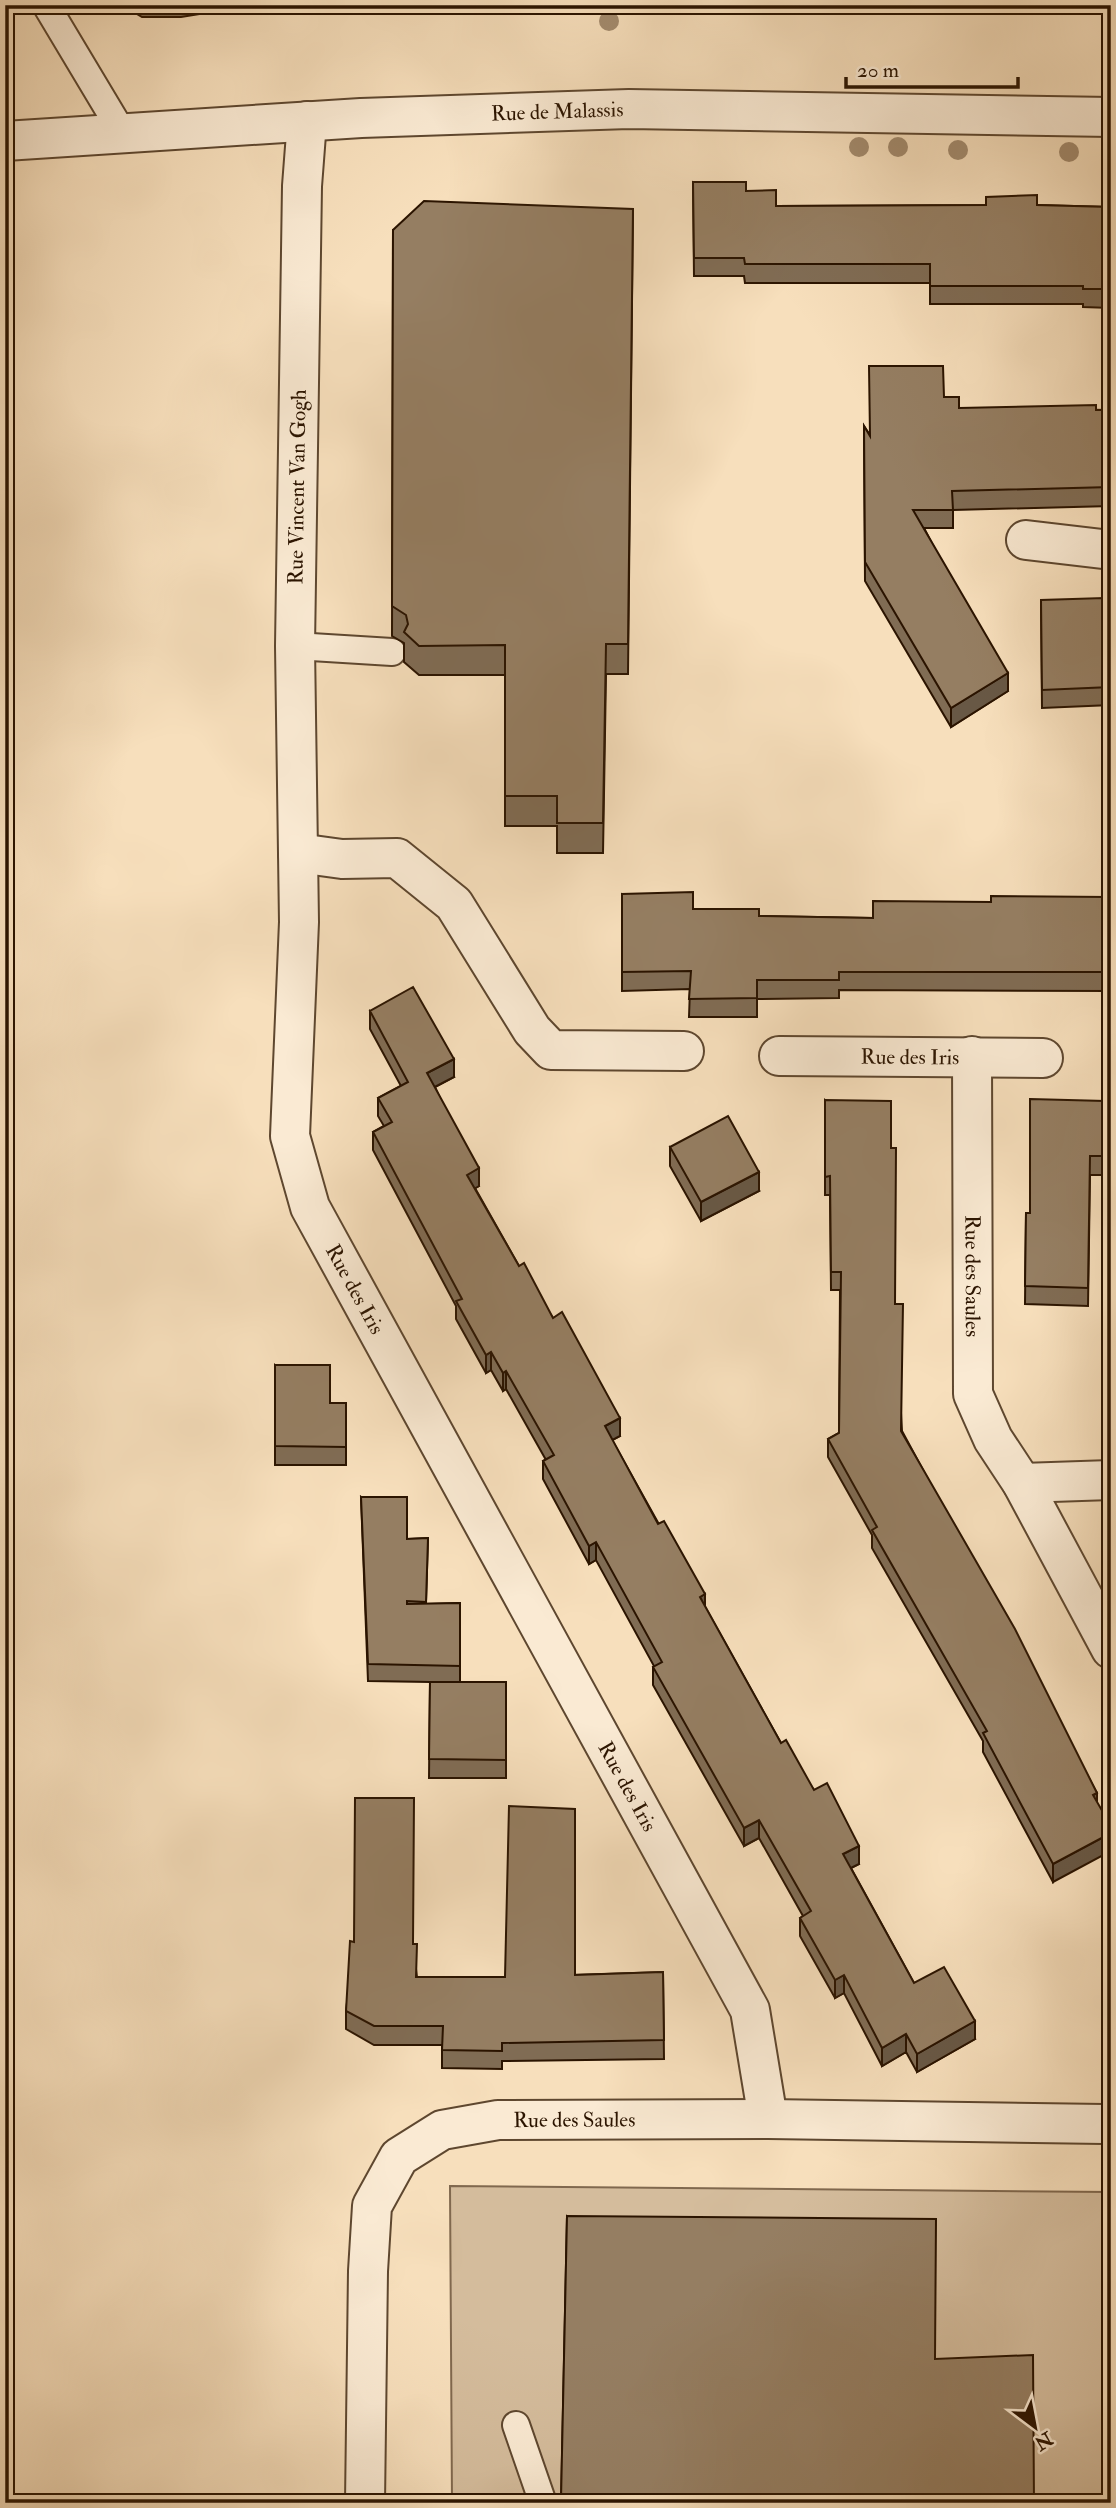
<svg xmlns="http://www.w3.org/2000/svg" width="1116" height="2508" viewBox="0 0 1116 2508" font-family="'IM FELL Double Pica',serif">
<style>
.green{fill:#d4bc9c;stroke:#80684e;stroke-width:2}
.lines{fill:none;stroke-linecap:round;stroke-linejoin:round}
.lane-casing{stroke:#5e472f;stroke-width:30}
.street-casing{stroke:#5e472f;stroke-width:42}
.lane{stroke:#faead3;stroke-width:26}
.street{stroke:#faead3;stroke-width:38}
.tree{fill:#a38b6e}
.wall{fill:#806c54;stroke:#2b1400;stroke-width:2}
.shaded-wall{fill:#685845;stroke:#2b1400;stroke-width:2}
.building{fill:#957e62;stroke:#2b1400;stroke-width:2}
.labels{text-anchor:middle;stroke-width:5;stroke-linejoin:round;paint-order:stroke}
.street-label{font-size:21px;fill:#2b1400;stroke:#faead3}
</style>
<rect width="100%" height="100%" fill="#f7dfbc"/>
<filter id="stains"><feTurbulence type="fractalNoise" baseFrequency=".00286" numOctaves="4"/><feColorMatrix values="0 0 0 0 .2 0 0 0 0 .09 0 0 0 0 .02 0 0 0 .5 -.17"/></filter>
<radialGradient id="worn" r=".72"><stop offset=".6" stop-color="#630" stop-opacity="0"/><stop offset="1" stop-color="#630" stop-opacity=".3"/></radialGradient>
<path class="green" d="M450,2186L1111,2192V2503H452Z"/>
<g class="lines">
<defs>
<g id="lane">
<path d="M46,5L122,132"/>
<path d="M295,646L392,652"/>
<path d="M516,2425L543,2503"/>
</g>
<g id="street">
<path id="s1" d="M307,121L302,186L295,646L299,922L290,1136L310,1207L750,2010L768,2119"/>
<path id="s2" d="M5,141L361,118L629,109L1111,117"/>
<path d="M1026,540L1111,550"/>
<path d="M298,853L342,859L397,858L454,904L532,1030L551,1050L684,1051"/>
<path id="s3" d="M779,1056L1043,1058"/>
<path id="s4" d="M972,1056L973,1394L993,1439L1022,1483L1111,1649"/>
<path d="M1022,1483L1111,1480"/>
<path id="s5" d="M365,2503L368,2271L372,2206L399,2157L442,2130L498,2120L768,2119L1104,2124L1111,2122"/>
</g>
</defs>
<use href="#lane" class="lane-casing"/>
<use href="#street" class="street-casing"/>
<use href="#lane" class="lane"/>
<use href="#street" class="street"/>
</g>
<g class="tree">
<circle cx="609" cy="21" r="10"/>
<circle cx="859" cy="147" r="10"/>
<circle cx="898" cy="147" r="10"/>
<circle cx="958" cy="150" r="10"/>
<circle cx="1069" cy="152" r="10"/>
</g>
<g class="wall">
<path d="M122,5H255L181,17H142Z"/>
<path d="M693,182L746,191L776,206L1037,205L1111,207V308L1083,307V304H930V283H745L744,276H694Z"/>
<path d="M633,209L628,674H606L603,853H557V826H505V675H419L404,662V643L392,636L393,230Z"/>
<path d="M944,397L959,408L1111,410V506L953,510V528H924L1008,691L951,727L865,581L864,426L870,435Z"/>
<path d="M1041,600L1111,606V705L1042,708Z"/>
<path d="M1111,887V991L839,990V998L757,999V1017H689L690,989L622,991V894L693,909L759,916L873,918L991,902L1109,897Z"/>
<path d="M370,1011L454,1077L435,1087L479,1186L475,1188L519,1266L553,1318L620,1436L612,1440L781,1743L814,1790L859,1864L851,1868L914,1983L975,2039L917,2072L906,2052L882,2066L844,1993L835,1998L800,1936V1918L803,1916L759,1838L744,1846L653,1685V1667L654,1666L596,1560L589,1564L543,1479V1461L546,1460L506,1389L503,1391L491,1370L486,1373L456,1319V1306L373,1150V1132L384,1126L378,1116V1098L401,1086L370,1029Z"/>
<path d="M825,1100L891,1148L895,1304L902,1431L1097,1793L1053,1882L983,1752V1741L872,1548V1535L828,1457V1439L839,1433L840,1290H831L830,1195H825Z"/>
<path d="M1105,1101L1104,1175H1090L1088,1306L1025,1304L1026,1213H1030Z"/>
<path d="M670,1147L759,1191L701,1221L670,1166Z"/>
<path d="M275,1365L330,1403H346V1465H275Z"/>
<path d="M361,1497L407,1539L428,1538L426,1604L460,1603V1682H506V1778H429L430,1682L368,1681Z"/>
<path d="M354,1942L413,1944L417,1977H505L663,1972L664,2059L502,2061V2069L442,2068V2045H374L346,2029V2011Z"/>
<path d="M567,2216L935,2359L1034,2503H561Z"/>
</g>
<g class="shaded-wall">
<path d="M1008,673V691L951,727V708Z"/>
<path d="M454,1059V1077L427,1091V1073Z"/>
<path d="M479,1168V1186L467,1193V1175Z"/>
<path d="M759,1172V1191L701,1221V1202Z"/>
<path d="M491,1352V1370L486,1373V1355Z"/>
<path d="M506,1371V1389L503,1391V1373Z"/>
<path d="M620,1418V1436L605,1444V1426Z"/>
<path d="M596,1542V1560L589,1564V1546Z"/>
<path d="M705,1594V1612L700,1597Z"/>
<path d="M1097,1793V1811L1093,1795Z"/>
<path d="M759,1820V1838L744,1846V1828Z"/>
<path d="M1111,1833V1851L1053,1882V1864Z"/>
<path d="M859,1846V1864L843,1872V1854Z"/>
<path d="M844,1975V1993L835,1998V1980Z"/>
<path d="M975,2021V2039L917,2072V2054Z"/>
<path d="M906,2034V2052L882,2066V2048Z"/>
</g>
<g class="building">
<path d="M693,182H746V191L776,190V206L986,205V197L1037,195V205L1111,207V289H1083V286H930V264H745L744,258H694Z"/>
<path d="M424,201L633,209L628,644H606L603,823H557V796H505V645L419,646L404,632L408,624L406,615L392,606L393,230Z"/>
<path d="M869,366H943L944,397H959V408L1096,405V410H1111V487L952,491L953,510H913L1008,673L951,708L865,562L864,426L870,436Z"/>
<path d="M1104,598V606H1111V687L1042,690L1041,600Z"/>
<path d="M1109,887H1111V972H839V980H757V998L689,999L691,971L622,972V894L693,892V909H759V916L873,918V901L991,902V896L1109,897Z"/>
<path d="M413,987L454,1059L427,1073L479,1168L467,1175L519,1266L524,1263L553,1318L562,1312L620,1418L605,1426L658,1524L664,1521L705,1594L700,1597L781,1743L786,1740L814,1790L827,1783L859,1846L843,1854L914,1983L944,1967L975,2021L917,2054L906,2034L882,2048L844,1975L835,1980L800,1918L811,1911L759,1820L744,1828L653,1667L662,1662L596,1542L589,1546L543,1461L554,1455L506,1371L503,1373L491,1352L486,1355L456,1301L462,1299L373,1132L392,1122L378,1098L408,1082L370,1011Z"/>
<path d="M1030,1099L1105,1101L1104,1156H1090L1088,1288L1025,1286L1026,1213H1030Z"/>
<path d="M825,1100L891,1101V1148H896L895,1304H903L901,1431L1015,1629L1097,1793L1093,1795L1111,1826V1833L1053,1864L983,1733L987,1731L872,1530L877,1527L828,1439L839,1433L841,1272H831L830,1176L825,1177Z"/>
<path d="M728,1116L759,1172L701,1202L670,1147Z"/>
<path d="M275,1365H330V1403H346V1447L275,1446Z"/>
<path d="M361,1497H407V1539L428,1538L426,1602L407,1601V1604L460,1603V1666L368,1664Z"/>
<path d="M430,1682H506V1760L429,1759Z"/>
<path d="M355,1798H414L413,1944H417L416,1977H505L509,1806L575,1809V1975L663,1972L664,2040L502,2043V2051L442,2050L443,2026H374L346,2011L350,1941L354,1942Z"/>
<path d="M567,2216L936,2219L935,2359L1033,2355L1034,2503H829L561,2500Z"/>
</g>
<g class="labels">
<g class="street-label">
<text dy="7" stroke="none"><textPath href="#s2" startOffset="553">Rue de Malassis</textPath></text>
<text transform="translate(297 487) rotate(-89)" y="7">Rue Vincent Van Gogh</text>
<text dy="7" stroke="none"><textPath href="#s3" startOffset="131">Rue des Iris</textPath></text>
<text dy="7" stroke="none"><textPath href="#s4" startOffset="220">Rue des Saules</textPath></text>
<text dy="7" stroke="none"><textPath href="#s1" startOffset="1183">Rue des Iris</textPath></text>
<text dy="7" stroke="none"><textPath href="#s1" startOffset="1750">Rue des Iris</textPath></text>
<text dy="7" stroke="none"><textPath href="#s5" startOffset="537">Rue des Saules</textPath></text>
</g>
</g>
<rect width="1116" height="2508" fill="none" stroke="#f7dfbc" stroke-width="28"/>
<rect x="7" y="7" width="1102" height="2494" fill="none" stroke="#2b1400" stroke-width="3.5"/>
<rect x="14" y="14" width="1088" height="2480" fill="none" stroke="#2b1400" stroke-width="2"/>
<g transform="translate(1035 2427) rotate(148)" stroke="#faead3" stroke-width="5" paint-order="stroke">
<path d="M0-5L12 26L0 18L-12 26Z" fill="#2b1400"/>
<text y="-10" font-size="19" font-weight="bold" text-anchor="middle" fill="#2b1400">N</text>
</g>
<path d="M846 77v10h172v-10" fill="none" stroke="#2b1400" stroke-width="3.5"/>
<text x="857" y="77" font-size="21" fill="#2b1400" stroke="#faead3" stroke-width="5" paint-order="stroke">20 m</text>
<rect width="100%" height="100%" filter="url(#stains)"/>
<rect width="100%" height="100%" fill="url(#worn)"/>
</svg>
